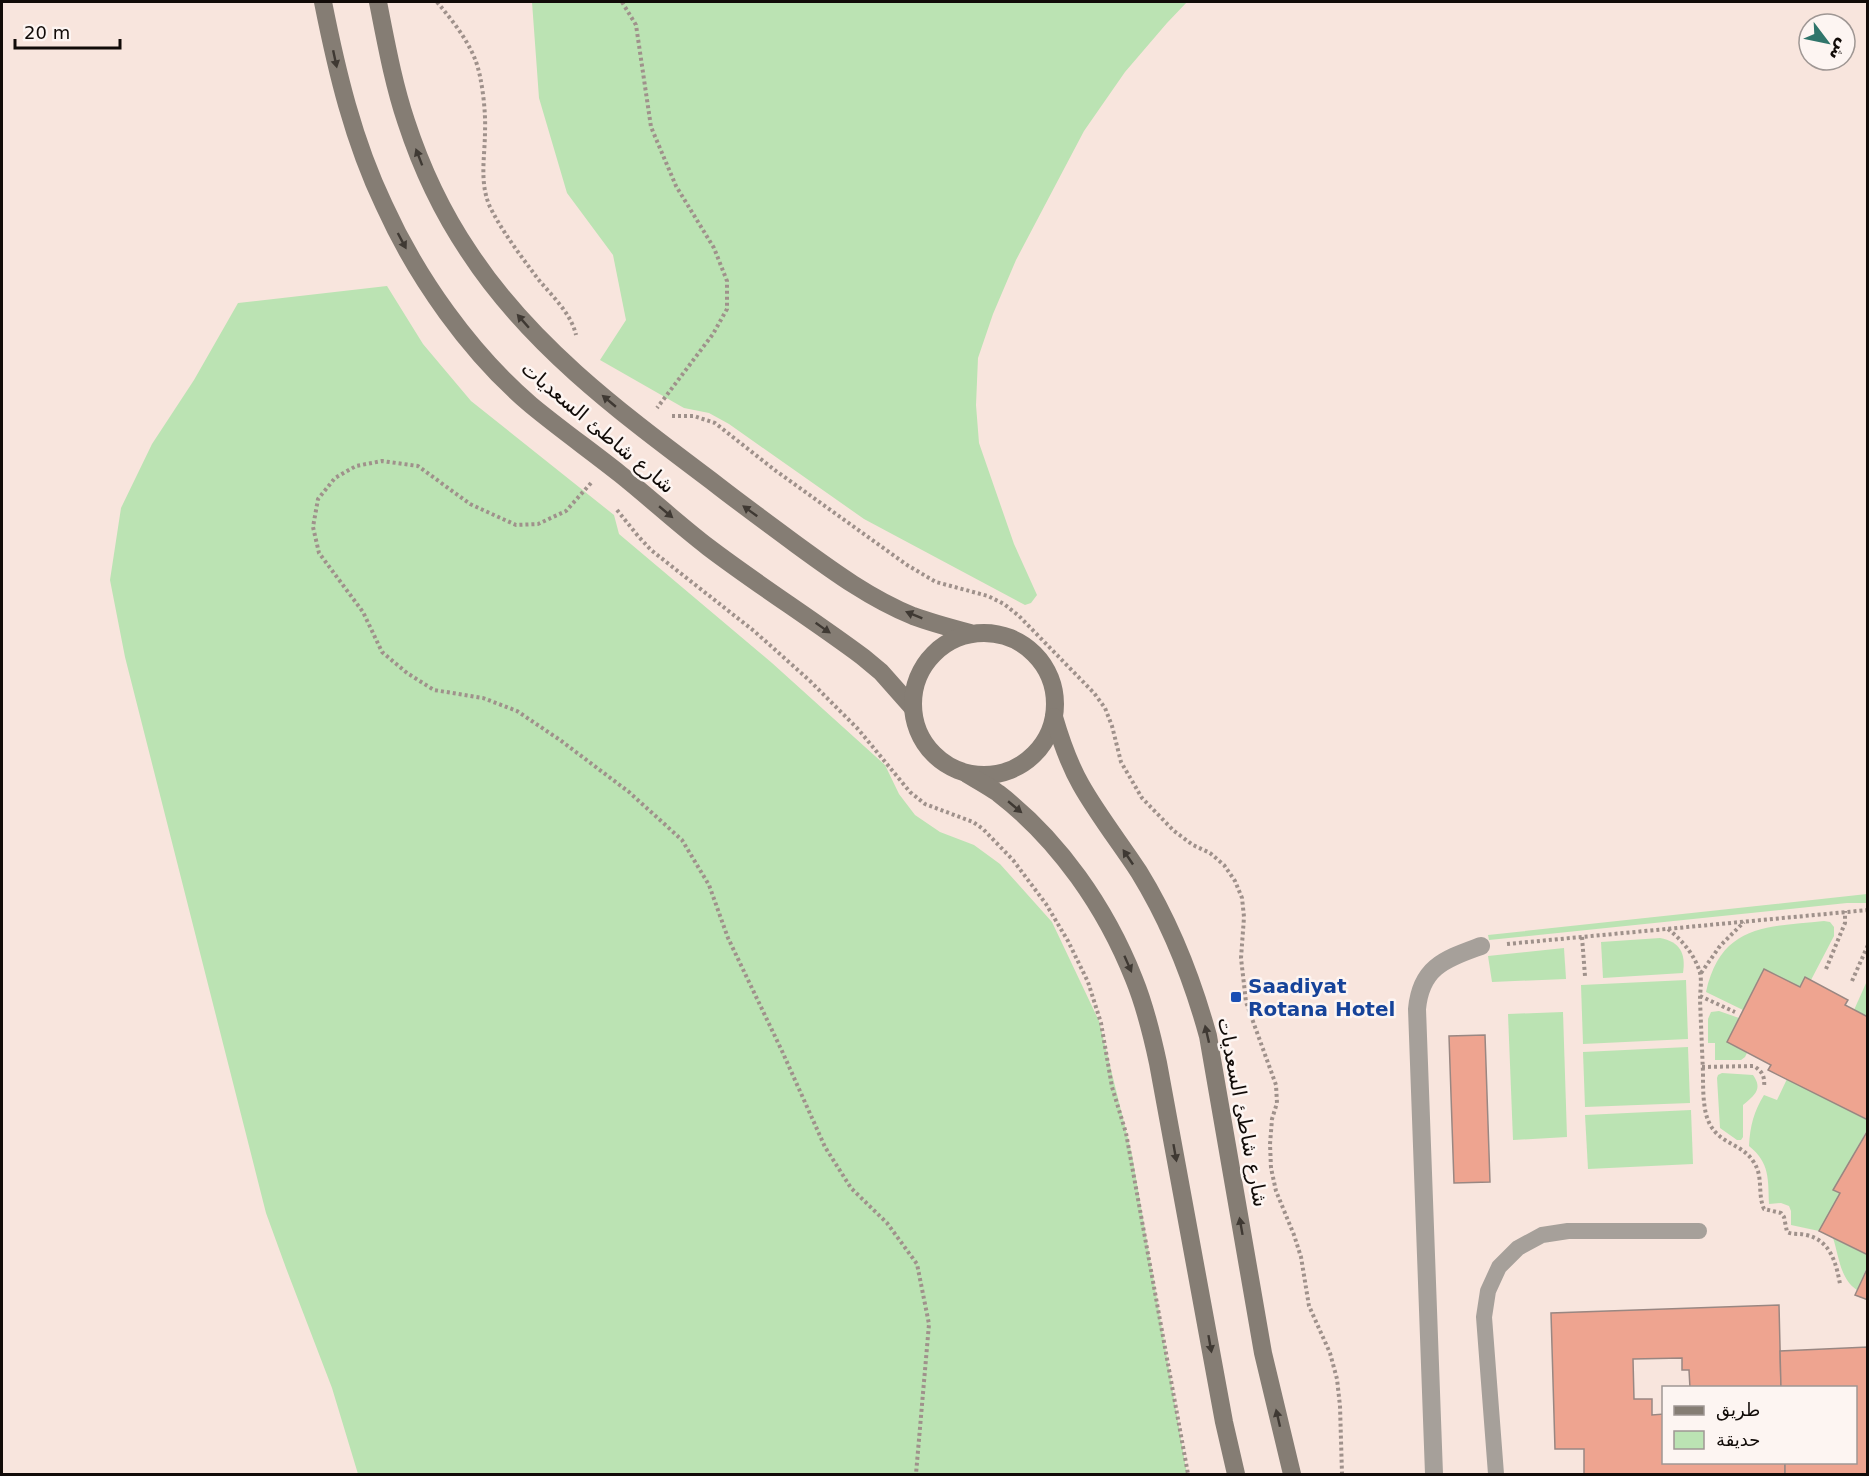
<svg xmlns="http://www.w3.org/2000/svg" width="1869" height="1476" viewBox="0 0 1869 1476" font-family="'DejaVu Sans',Vazirmatn,sans-serif">
<style>
.green{fill:#bbe3b3}
.building{fill:#eea490;stroke:#998782;stroke-width:1.5}
.lines{fill:none;stroke-linecap:round;stroke-linejoin:round}
.path{stroke:#9f918b;stroke-width:4;stroke-dasharray:3 3;stroke-linecap:butt}
.lane{stroke:#a6a09a;stroke-width:16}
.street{stroke:#a6a09a;stroke-width:18}
.secondary{stroke:#857d74;stroke-width:18}
.oneway{fill:#3f3933}
.transit-dot{fill:#1a4fb4;stroke:#fdf5f2;stroke-width:2}
.labels{text-anchor:middle;stroke-width:5;stroke-linejoin:round;paint-order:stroke}
.street-label{font-size:20px;fill:#110b08;stroke:#fdf5f2}
.transit-label{font-size:20px;font-weight:bold;fill:#164399;stroke:#fdf5f2;text-anchor:start}
</style>
<rect width="100%" height="100%" fill="#f8e5dd"/>
<g class="green">
<path d="M532,2H1187L1167,23L1125,72L1084,131L1016,260L993,314L978,358L976,405L979,443L1014,544L1037,595L1031,603L1025,605L864,519L729,424L709,413L684,408L600,360L626,320L613,255L567,193L539,98Z"/>
<path d="M387,286L423,344L471,401L614,515L619,534L772,663L885,765L899,794L915,815L940,832L974,845L1000,864L1052,922L1099,1021L1132,1155L1187,1474H358L332,1388L286,1268L266,1213L125,657L110,580L121,508L152,444L194,380L238,303Z"/>
<path d="M1867,894V903H1847L1489,940L1488,935Z"/>
<path d="M1824,921L1830,922L1834,927V936L1811,980L1800,987L1764,969L1743,1010L1706,992C1721,924 1767,927 1824,921Z"/>
<path d="M1660,938C1680,942 1686,953 1683,973L1603,978L1601,942Z"/>
<path d="M1564,948L1566,979L1492,982L1488,956Z"/>
<path d="M1686,980L1688,1039L1583,1044L1581,985Z"/>
<path d="M1867,981V1017L1854,1010Z"/>
<path d="M1719,1011L1739,1018L1727,1042L1747,1053L1745,1057L1741,1060H1715V1043H1708V1019L1711,1012Z"/>
<path d="M1563,1012L1567,1137L1513,1140L1508,1014Z"/>
<path d="M1688,1047L1690,1103L1585,1107L1583,1052Z"/>
<path d="M1722,1073L1753,1075C1763,1089 1755,1095 1743,1105V1137L1741,1140H1737L1720,1128L1717,1078L1718,1075Z"/>
<path d="M1787,1079L1867,1120V1130L1834,1190L1840,1193L1819,1231L1791,1225V1211L1789,1206L1781,1203L1769,1204C1768,1179 1770,1163 1749,1146C1750,1126 1754,1111 1764,1095L1777,1100Z"/>
<path d="M1691,1110L1693,1164L1588,1169L1585,1115Z"/>
<path d="M1833,1238L1867,1255V1267L1857,1290C1840,1279 1839,1256 1833,1238Z"/>
</g>
<g class="building">
<path d="M1764,969L1800,987L1805,977L1848,1000L1845,1005L1868,1017V1120L1768,1070L1771,1065L1727,1042Z"/>
<path d="M1485,1035L1490,1182L1454,1183L1449,1036Z"/>
<path d="M1868,1130V1255L1819,1231L1840,1193L1833,1190Z"/>
<path d="M1868,1267V1300L1855,1295Z"/>
<path d="M1779,1305L1781,1388H1690L1689,1370H1682V1358L1633,1359L1634,1399H1652V1415L1664,1414V1462H1785V1474H1584V1449H1555L1551,1313Z"/>
<path d="M1868,1347V1474H1785V1462H1856V1388H1781L1780,1351Z"/>
</g>
<g class="lines">
<g class="path">
<path d="M437,2C451,19 466,37 475,59C482,76 486,112 485,131C485,157 479,182 490,207C503,233 521,256 538,279C552,296 571,313 576,335"/>
<path d="M622,2L636,25L651,127L676,186L714,248L727,281V309L713,334L657,408"/>
<path d="M672,416H694L715,423L776,471L907,565L936,582L988,596L1004,604L1019,616L1094,693L1105,708L1112,726L1121,762L1142,798L1174,831L1193,845L1210,853L1224,865L1235,881L1242,898L1244,917L1241,958L1246,1002L1276,1085L1277,1103L1272,1119L1270,1144L1271,1168L1276,1191L1294,1235L1301,1257L1309,1306L1330,1353L1337,1379L1340,1406L1342,1474"/>
<path d="M591,483L566,511L538,524L516,525L470,504L418,466L382,461L356,466L335,478L318,499L313,527L319,553L363,612L382,652L407,673L434,690L483,698L517,711L560,740L629,792L682,840L709,885L728,938L782,1051L825,1147L851,1188L887,1223L917,1264L929,1324L916,1474"/>
<path d="M617,510L638,536L651,550L754,631L810,681L858,729L910,792L925,804L973,822L983,829L1013,860L1046,904L1068,941L1088,982L1101,1023L1112,1087L1126,1133L1188,1474"/>
<path d="M1668,929C1682,940 1695,955 1700,973C1702,981 1700,991 1700,1000C1701,1024 1702,1049 1703,1073C1703,1087 1703,1101 1706,1114C1714,1145 1740,1141 1753,1161C1764,1176 1757,1193 1764,1209L1781,1213L1784,1217L1787,1232C1793,1235 1799,1233 1806,1235C1830,1240 1836,1262 1840,1284"/>
<path d="M1582,937L1585,976"/>
<path d="M1507,944L1868,910"/>
<path d="M1826,969L1845,923V911"/>
<path d="M1701,973L1720,946L1744,922"/>
<path d="M1852,981L1868,945"/>
<path d="M1700,996L1735,1012"/>
<path d="M1702,1067L1754,1066C1763,1072 1765,1077 1764,1088"/>
</g>
<path class="lane" d="M1496,1474L1484,1317L1488,1291L1499,1267L1518,1248L1542,1235L1568,1231H1699"/>
<path class="street" d="M1434,1474L1417,1009C1421,966 1446,959 1481,946"/>
<g class="secondary">
<path d="M323,2C337,72 353,140 384,205C417,278 470,353 531,405C560,429 591,451 620,474C650,498 678,524 708,547C758,585 812,619 863,657L881,672L912,707"/>
<path d="M378,2C386,42 393,82 406,121C421,167 442,212 469,252C531,347 624,415 713,482C741,504 769,524 797,545C834,572 871,599 913,616C932,623 951,628 970,633"/>
<circle cx="984" cy="704" r="71"/>
<path d="M1054,717C1061,741 1069,764 1081,785C1098,815 1120,843 1139,872C1171,924 1192,978 1208,1036L1263,1353L1292,1474"/>
<path d="M967,774C977,780 988,786 998,793C1059,840 1106,908 1134,979C1145,1006 1152,1035 1158,1063L1224,1422L1236,1474"/>
</g>
</g>
<defs><path id="oneway-solid" d="M-6-.8H1V-3.2L6.5 0L1 3.2V.8H-6Z" transform="scale(1.5)"/></defs>
<g class="oneway">
<use href="#oneway-solid" transform="translate(335 59) rotate(78)"/>
<use href="#oneway-solid" transform="translate(419 157) rotate(-111)"/>
<use href="#oneway-solid" transform="translate(402 241) rotate(62)"/>
<use href="#oneway-solid" transform="translate(523 321) rotate(-131)"/>
<use href="#oneway-solid" transform="translate(609 401) rotate(-140)"/>
<use href="#oneway-solid" transform="translate(750 511) rotate(-144)"/>
<use href="#oneway-solid" transform="translate(666 512) rotate(40)"/>
<use href="#oneway-solid" transform="translate(914 615) rotate(-158)"/>
<use href="#oneway-solid" transform="translate(823 628) rotate(35)"/>
<use href="#oneway-solid" transform="translate(1015 807) rotate(40)"/>
<use href="#oneway-solid" transform="translate(1128 857) rotate(-124)"/>
<use href="#oneway-solid" transform="translate(1128 964) rotate(66)"/>
<use href="#oneway-solid" transform="translate(1207 1034) rotate(-103)"/>
<use href="#oneway-solid" transform="translate(1175 1153) rotate(80)"/>
<use href="#oneway-solid" transform="translate(1241 1226) rotate(-100)"/>
<use href="#oneway-solid" transform="translate(1210 1344) rotate(80)"/>
<use href="#oneway-solid" transform="translate(1278 1418) rotate(-103)"/>
</g>
<rect class="transit-dot" x="1230" y="991" width="12" height="12" rx="3"/>
<g class="labels">
<g class="street-label">
<text transform="translate(598 427) rotate(40)" y="7">شارع شاطئ السعديات</text>
<text transform="translate(1243 1112) rotate(79)" y="7">شارع شاطئ السعديات</text>
</g>
<g class="transit-label">
<text x="1248" y="993">Saadiyat<tspan x="1248" dy="23">Rotana Hotel</tspan></text>
</g>
</g>
<rect width="1869" height="1476" fill="none" stroke="#110b08" stroke-width="6"/>
<rect x="1662" y="1386" width="195" height="78" fill="#fdf5f2" stroke="#9f9794" stroke-width="1.5"/>
<rect x="1674" y="1406" width="30" height="9" fill="#857d74" stroke="#9f9794" stroke-width="1.5"/>
<text x="1716" y="1416" font-size="18" fill="#110b08">طريق</text>
<rect x="1674" y="1431" width="30" height="18" fill="#bbe3b3" stroke="#9f9794" stroke-width="1.5"/>
<text x="1716" y="1446" font-size="18" fill="#110b08">حديقة</text>
<g transform="translate(1827 42) rotate(122)"><circle r="28" fill="#fdf5f2" stroke="#9f9794" stroke-width="1.5"/>
<path d="M0-4.5L10 22L0 15L-10 22Z" fill="#30756b"/>
<text y="-9" font-size="16" font-weight="bold" text-anchor="middle" fill="#110b08">ش</text>
</g>
<path d="M15 39v9h105v-9" fill="none" stroke="#110b08" stroke-width="3"/>
<text x="24" y="39" font-size="18" fill="#110b08" stroke="#fdf5f2" stroke-width="4.5" paint-order="stroke">20 m</text>
</svg>
